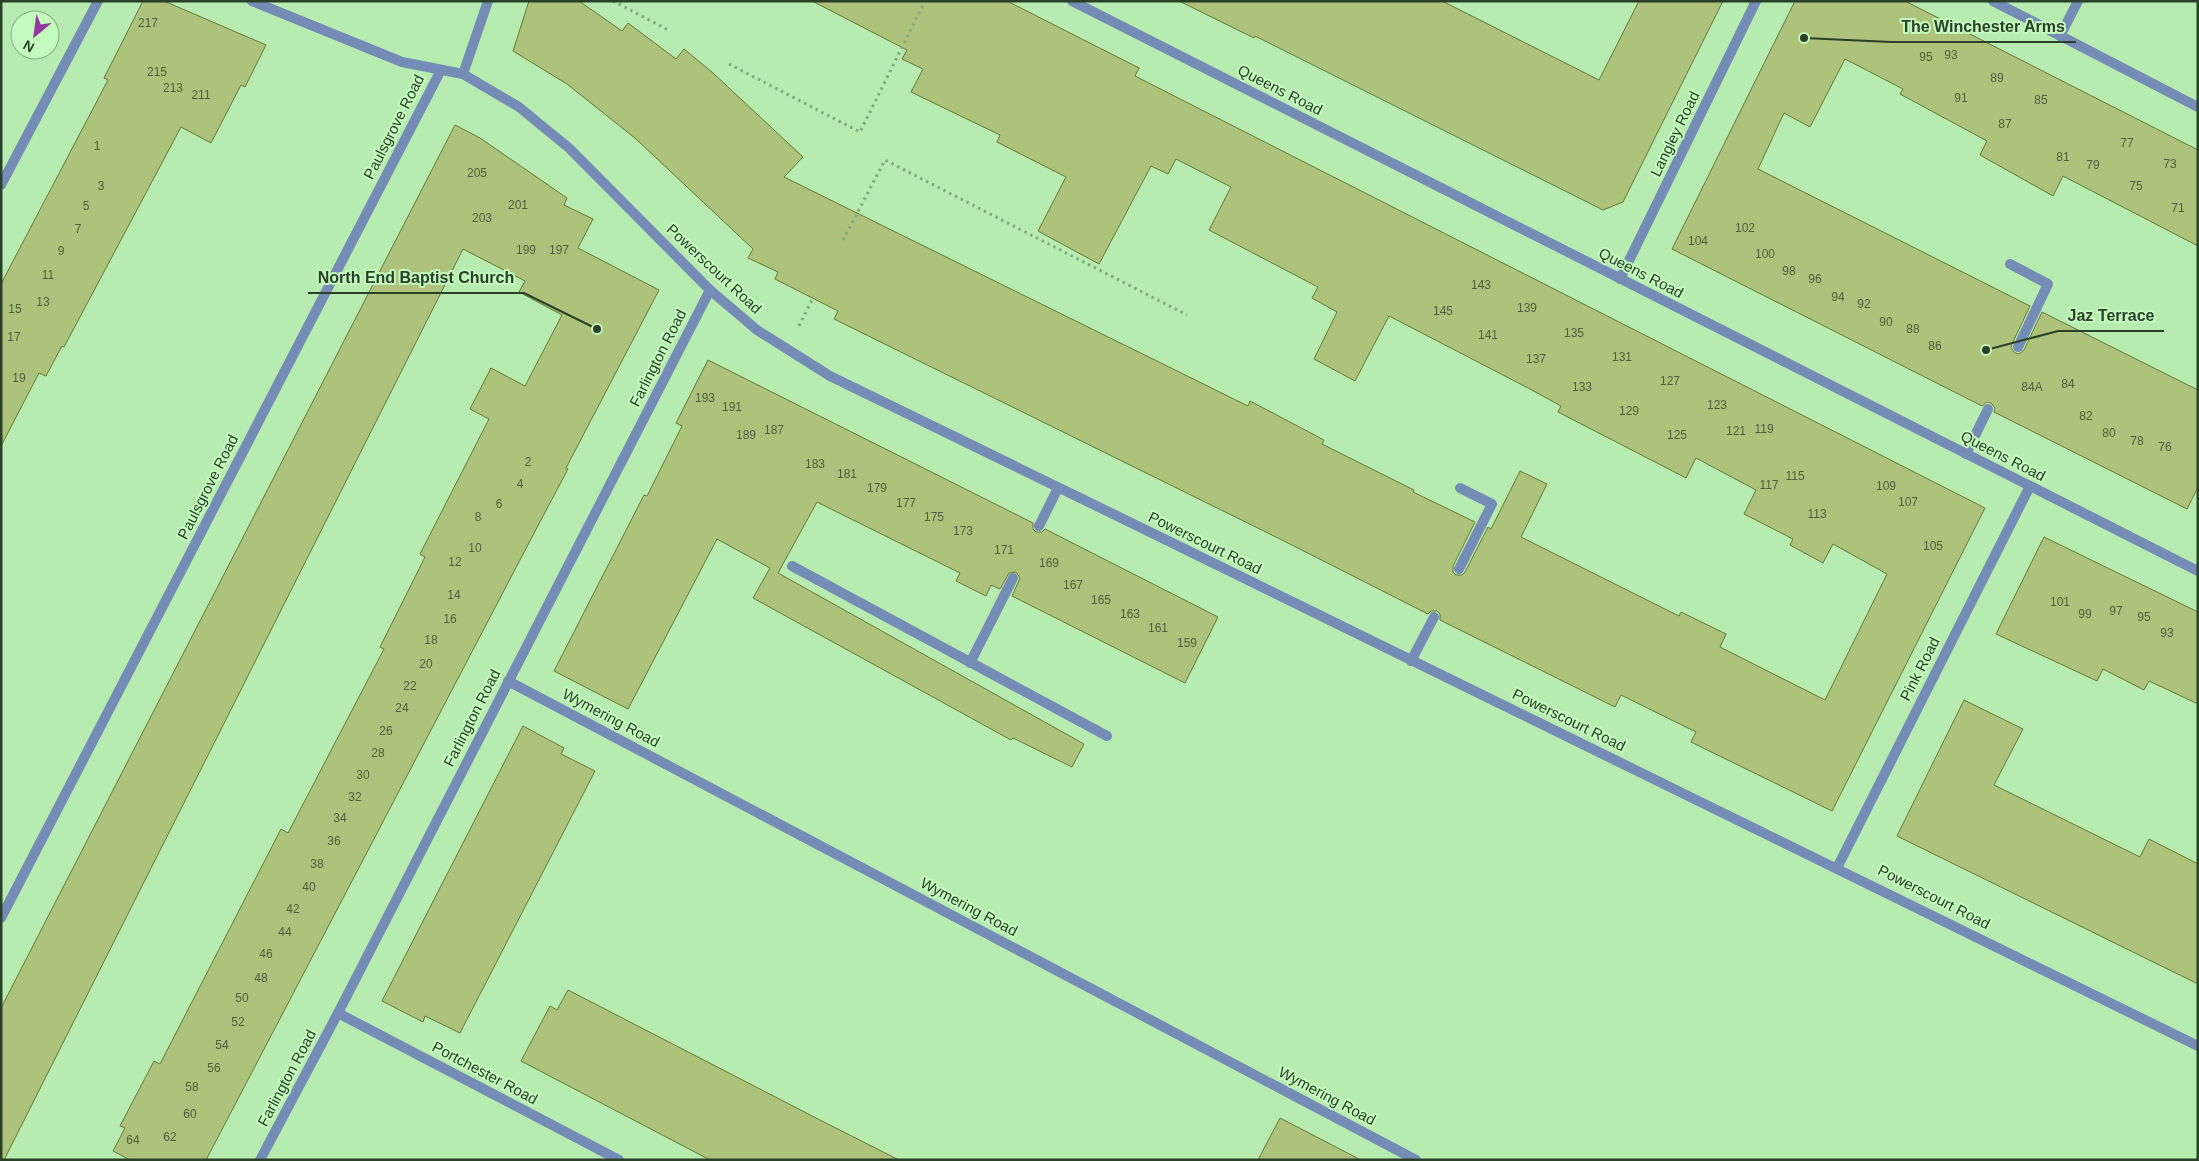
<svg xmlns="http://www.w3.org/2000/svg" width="2199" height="1161" viewBox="0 0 2199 1161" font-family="Arial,sans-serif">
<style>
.building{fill:#adc37b;stroke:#667933}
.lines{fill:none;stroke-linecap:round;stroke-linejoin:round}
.path{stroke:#81ab7d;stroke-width:3;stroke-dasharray:2.5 4;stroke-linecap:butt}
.service{stroke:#758cb6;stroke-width:10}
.minor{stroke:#758cb6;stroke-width:10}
.labels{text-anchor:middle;stroke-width:4;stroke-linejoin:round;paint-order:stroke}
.number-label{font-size:12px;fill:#4b613d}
.street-label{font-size:15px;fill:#2a4028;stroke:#c3fabd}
.leader{fill:none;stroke:#2a4028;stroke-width:2}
.callout-dot{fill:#2a4028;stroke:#c3fabd;stroke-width:2}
.callout-label{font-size:16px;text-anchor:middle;font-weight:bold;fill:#2a4028;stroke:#c3fabd;stroke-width:4;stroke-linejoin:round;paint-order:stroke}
</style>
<rect width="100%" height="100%" fill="#b6ecb0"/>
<g class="building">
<path d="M143,1H164L266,45L245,87L241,85L211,143L181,127L64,347L62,346L46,376L39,373L1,446V284L108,80L104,78Z"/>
<path d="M529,1H579L622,31L628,23L676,59L684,49L713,73L803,157L784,177L1248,406L1250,401L1324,440L1322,444L1414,490L1413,492L1475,522L1453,566V572L1456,575H1462L1465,572L1488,527L1491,529L1520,471L1547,484L1521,537L1679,616L1681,612L1726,634L1720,647L1825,700L1887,574L1833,544L1823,563L1790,545L1793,539L1744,514L1756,490L1696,458L1686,478L1558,412L1561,406L1530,389L1389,316L1355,381L1314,359L1337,312L1312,298L1318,287L1209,230L1231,187L1176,159L1168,174L1151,166L1099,264L1038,231L1066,177L997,142L1000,135L911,92L923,69L902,59L907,50L812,1H1007L1139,68L1135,76L1186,102L1985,508L1832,811L1691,742L1696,732L1621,695L1615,707L1440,620V614L1437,611H1431L1428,614L1282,540L834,319L838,311L775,279L778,272L748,258L753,249L636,139L567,84L513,51Z"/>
<path d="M1179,1H1442L1599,80L1639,1H1723L1623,202L1603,210L1255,36L1254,38Z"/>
<path d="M1795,1H1905L2198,150V246L2063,176L2053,196L1980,155L1987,141L1900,94L1903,89L1845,59L1810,127L1784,113L1758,169L2030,306L2012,344L2011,348L2015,353L2019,354L2024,350L2042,312L2198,390V487L2187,509L1998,414L1994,412L1995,408L1991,403L1987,402L1982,406L1672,249Z"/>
<path d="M455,125L480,138L567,198L564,205L593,219L578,248L659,290L566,468L568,469L532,537L206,1160H130L113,1151L125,1128L120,1126L154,1061L160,1064L281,829L288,833L384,649L380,647L425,557L420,554L489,419L470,409L491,368L525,386L562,315L519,292L525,281L463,249L4,1160H1V1008Z"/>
<path d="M708,360L1033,523V529L1036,532H1042L1045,529L1218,617L1185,683L1012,596L1020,578L1016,572L1009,573L1000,589L991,585L986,596L956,581L960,573L817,502L778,573L1084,744L1072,767L1013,738L1011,740L753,598L770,568L717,539L628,709L554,671L644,495L647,496L682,426L676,423Z"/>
<path d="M2044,537L2198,612V704L2149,681L2144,690L2103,669L2097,681L1996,634Z"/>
<path d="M1964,700L2023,729L1994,785L2140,857L2149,839L2198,864V984L1897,836Z"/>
<path d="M523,726L564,748L561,754L595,771L460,1033L425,1016L423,1022L382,1001Z"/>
<path d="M568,990L820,1120L899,1160H710L521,1061L550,1006L557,1010Z"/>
<path d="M1280,1118L1361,1160H1258Z"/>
</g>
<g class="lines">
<g class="path">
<path d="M613,1L670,31"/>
<path d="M729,64L860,132L925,1"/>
<path d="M843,240L885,160L1187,315"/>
<path d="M799,326L813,298"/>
</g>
<g class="service">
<path d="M2060,36L2078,1"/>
<path d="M2010,264L2048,284L2018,347"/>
<path d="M1966,454L1988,409"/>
<path d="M1039,526L1058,488"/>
<path d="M792,566L1107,736"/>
<path d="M1459,569L1492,504L1460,488"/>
<path d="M1411,661L1434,617"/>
<path d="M970,663L1013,578"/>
</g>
<g class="minor">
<path d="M252,1L402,62L463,74L519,107L569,148L710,290L757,330L830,376C1286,599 1743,819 2198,1046"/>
<path d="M1072,1L2198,571"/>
<path d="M1993,1L2198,107"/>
<path d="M463,74L488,1"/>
<path d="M1,185L98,1"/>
<path d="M1620,279L1756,1"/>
<path d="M508,681L1416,1160"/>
<path d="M1838,866L2030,486"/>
<path d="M1,918L441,70"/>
<path d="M338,1013L619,1160"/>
<path d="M260,1160L338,1013L710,290"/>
</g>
</g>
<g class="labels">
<g class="number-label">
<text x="148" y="27">217</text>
<text x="1951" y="59">93</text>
<text x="1926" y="61">95</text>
<text x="157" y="76">215</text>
<text x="1997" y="82">89</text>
<text x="173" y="92">213</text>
<text x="201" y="99">211</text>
<text x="1961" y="102">91</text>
<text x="2041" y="104">85</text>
<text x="2005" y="128">87</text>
<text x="2127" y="147">77</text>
<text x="97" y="150">1</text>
<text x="2063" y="161">81</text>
<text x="2170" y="168">73</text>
<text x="2093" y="169">79</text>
<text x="477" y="177">205</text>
<text x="101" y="190">3</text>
<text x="2136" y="190">75</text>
<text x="518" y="209">201</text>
<text x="86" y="210">5</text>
<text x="2178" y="212">71</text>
<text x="482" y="222">203</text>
<text x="1745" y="232">102</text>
<text x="78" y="233">7</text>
<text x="1698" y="245">104</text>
<text x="526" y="254">199</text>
<text x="559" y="254">197</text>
<text x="61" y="255">9</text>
<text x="1765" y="258">100</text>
<text x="1789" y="275">98</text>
<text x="48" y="279">11</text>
<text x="1815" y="283">96</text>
<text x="1481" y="289">143</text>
<text x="1838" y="301">94</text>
<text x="43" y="306">13</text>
<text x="1864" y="308">92</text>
<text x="1527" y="312">139</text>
<text x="15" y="313">15</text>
<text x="1443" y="315">145</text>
<text x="1886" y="326">90</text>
<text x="1913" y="333">88</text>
<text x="1574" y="337">135</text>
<text x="1488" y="339">141</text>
<text x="14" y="341">17</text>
<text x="1935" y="350">86</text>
<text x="1622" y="361">131</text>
<text x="1536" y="363">137</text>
<text x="19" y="382">19</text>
<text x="1670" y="385">127</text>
<text x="2068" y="388">84</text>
<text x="1582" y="391">133</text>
<text x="2032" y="391">84A</text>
<text x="705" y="402">193</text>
<text x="1717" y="409">123</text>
<text x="732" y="411">191</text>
<text x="1629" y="415">129</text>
<text x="2086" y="420">82</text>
<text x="1764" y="433">119</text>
<text x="774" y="434">187</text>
<text x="1736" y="435">121</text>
<text x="2109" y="437">80</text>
<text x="746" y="439">189</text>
<text x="1677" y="439">125</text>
<text x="2137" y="445">78</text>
<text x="2165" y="451">76</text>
<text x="528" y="466">2</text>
<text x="815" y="468">183</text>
<text x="847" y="478">181</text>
<text x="1795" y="480">115</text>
<text x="520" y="488">4</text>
<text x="1769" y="489">117</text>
<text x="1886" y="490">109</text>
<text x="877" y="492">179</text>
<text x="1908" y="506">107</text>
<text x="906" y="507">177</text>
<text x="499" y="508">6</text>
<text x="1817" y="518">113</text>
<text x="478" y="521">8</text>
<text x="934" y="521">175</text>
<text x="963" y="535">173</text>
<text x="1933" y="550">105</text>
<text x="475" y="552">10</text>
<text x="1004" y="554">171</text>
<text x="455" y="566">12</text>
<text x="1049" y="567">169</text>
<text x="1073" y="589">167</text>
<text x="454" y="599">14</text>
<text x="1101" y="604">165</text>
<text x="2060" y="606">101</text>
<text x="2116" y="615">97</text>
<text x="1130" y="618">163</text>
<text x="2085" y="618">99</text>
<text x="2144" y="621">95</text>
<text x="450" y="623">16</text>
<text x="1158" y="632">161</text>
<text x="2167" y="637">93</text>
<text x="431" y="644">18</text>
<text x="1187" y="647">159</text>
<text x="426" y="668">20</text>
<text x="410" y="690">22</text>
<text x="402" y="712">24</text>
<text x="386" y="735">26</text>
<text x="378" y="757">28</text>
<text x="363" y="779">30</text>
<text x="355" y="801">32</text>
<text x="340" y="822">34</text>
<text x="334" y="845">36</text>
<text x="317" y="868">38</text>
<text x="309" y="891">40</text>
<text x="293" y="913">42</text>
<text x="285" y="936">44</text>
<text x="266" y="958">46</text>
<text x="261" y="982">48</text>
<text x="242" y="1002">50</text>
<text x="238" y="1026">52</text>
<text x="222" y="1049">54</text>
<text x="214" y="1072">56</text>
<text x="192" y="1091">58</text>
<text x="190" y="1118">60</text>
<text x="170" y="1141">62</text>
<text x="133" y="1144">64</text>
</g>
<g class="street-label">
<text transform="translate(1280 90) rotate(27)" y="5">Queens Road</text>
<text transform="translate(394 127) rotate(-63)" y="5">Paulsgrove Road</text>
<text transform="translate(1675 134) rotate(-64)" y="5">Langley Road</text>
<text transform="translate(714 269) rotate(43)" y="5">Powerscourt Road</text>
<text transform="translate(1641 273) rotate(27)" y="5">Queens Road</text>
<text transform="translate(658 358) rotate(-63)" y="5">Farlington Road</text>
<text transform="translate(2003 456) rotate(27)" y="5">Queens Road</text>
<text transform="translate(208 487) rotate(-63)" y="5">Paulsgrove Road</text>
<text transform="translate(1205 543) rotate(26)" y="5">Powerscourt Road</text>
<text transform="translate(1920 669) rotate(-63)" y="5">Pink Road</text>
<text transform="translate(472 718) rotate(-63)" y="5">Farlington Road</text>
<text transform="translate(611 718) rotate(28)" y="5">Wymering Road</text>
<text transform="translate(1569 720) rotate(26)" y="5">Powerscourt Road</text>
<text transform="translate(1934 897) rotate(27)" y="5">Powerscourt Road</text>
<text transform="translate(969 907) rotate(28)" y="5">Wymering Road</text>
<text transform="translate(485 1073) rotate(28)" y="5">Portchester Road</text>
<text transform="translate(287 1078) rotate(-62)" y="5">Farlington Road</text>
<text transform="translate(1327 1096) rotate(28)" y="5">Wymering Road</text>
</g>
</g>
<path class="leader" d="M1804 38L1891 42H2076M597 329L524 293H308M1986 350L2058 331H2164"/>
<g class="callout-dot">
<circle cx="1804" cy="38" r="5"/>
<circle cx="597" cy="329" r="5"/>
<circle cx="1986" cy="350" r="5"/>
</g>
<g class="callout-label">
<text x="1983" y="32">The Winchester Arms</text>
<text x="416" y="283">North End Baptist Church</text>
<text x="2111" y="321">Jaz Terrace</text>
</g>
<rect width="2199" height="1161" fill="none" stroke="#2a4028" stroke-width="5"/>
<g transform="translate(35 35) rotate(209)"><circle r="24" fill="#c3fabd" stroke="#86b081"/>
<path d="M0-4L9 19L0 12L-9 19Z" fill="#9438a2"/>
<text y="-8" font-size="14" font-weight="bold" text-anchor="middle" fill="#2a4028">N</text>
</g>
</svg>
